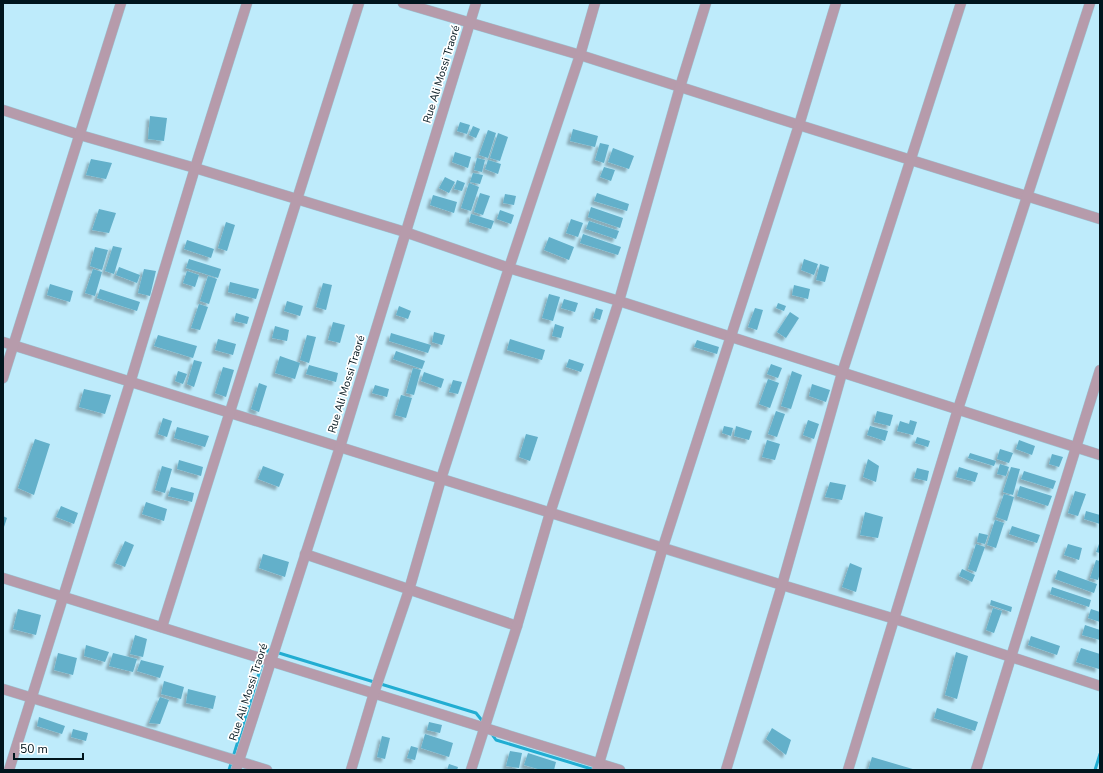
<svg xmlns="http://www.w3.org/2000/svg" width="1103" height="773" viewBox="0 0 1103 773" font-family="'Nunito Sans',sans-serif">
<style>
.lines{fill:none;stroke-linecap:round;stroke-linejoin:round}
.stream{stroke:#21add2;stroke-width:3}
.building{fill:#63b0ca;filter:url(#shadow)}
.minor-casing{stroke:#9cc4d3;stroke-width:11}
.minor{stroke:#b69bab;stroke-width:10}
.labels{text-anchor:middle;stroke-width:3.5;stroke-linejoin:round;paint-order:stroke}
.street-label{font-size:11px;fill:#00151d;stroke:#fff}
</style>
<defs>
<filter id="shadow"><feDropShadow dx="-3.5" dy="3.5" stdDeviation="1" flood-color="#0004"/></filter>
</defs>
<rect width="100%" height="100%" fill="#beebfb"/>
<g class="lines">
<g class="stream">
<path d="M491,733L496,740L595,770"/>
<path d="M229,770L261,667L264,653L269,650L476,713L484,723"/>
<path d="M1095,770L1100,754"/>
</g>
</g>
<g class="building">
<path d="M150,116L167,118L164,141L148,139Z"/>
<path d="M460,122L470,125L467,134L457,131Z"/>
<path d="M473,126L480,129L476,138L469,135Z"/>
<path d="M573,129L598,136L595,147L570,141Z"/>
<path d="M488,130L496,133L488,158L479,155Z"/>
<path d="M498,133L508,137L500,161L490,158Z"/>
<path d="M600,143L609,145L604,163L595,160Z"/>
<path d="M613,148L634,156L629,169L608,162Z"/>
<path d="M455,152L471,157L468,168L452,162Z"/>
<path d="M477,158L485,160L482,172L474,170Z"/>
<path d="M91,159L112,163L106,179L86,175Z"/>
<path d="M488,160L501,164L498,174L485,169Z"/>
<path d="M604,167L615,170L611,181L600,177Z"/>
<path d="M473,173L483,175L480,184L470,182Z"/>
<path d="M445,177L455,182L449,193L439,188Z"/>
<path d="M457,180L465,183L462,191L454,189Z"/>
<path d="M469,183L479,187L471,211L461,208Z"/>
<path d="M480,193L490,196L483,215L474,212Z"/>
<path d="M597,193L629,204L627,211L594,201Z"/>
<path d="M505,194L516,196L514,205L503,203Z"/>
<path d="M433,195L457,202L454,213L430,205Z"/>
<path d="M591,207L623,218L620,228L588,217Z"/>
<path d="M99,209L116,213L109,233L92,230Z"/>
<path d="M500,210L514,215L511,224L497,219Z"/>
<path d="M471,214L494,221L491,229L469,222Z"/>
<path d="M571,219L583,223L578,237L566,233Z"/>
<path d="M589,221L619,231L616,239L586,229Z"/>
<path d="M226,222L235,225L227,251L218,248Z"/>
<path d="M583,234L621,247L618,255L580,243Z"/>
<path d="M549,237L574,247L569,260L544,250Z"/>
<path d="M187,240L214,249L211,258L184,249Z"/>
<path d="M113,246L122,248L114,274L105,271Z"/>
<path d="M95,247L108,250L102,270L90,266Z"/>
<path d="M189,259L221,269L218,278L186,268Z"/>
<path d="M804,259L818,264L814,275L801,270Z"/>
<path d="M820,264L829,267L825,282L816,280Z"/>
<path d="M119,267L140,275L137,283L116,275Z"/>
<path d="M93,269L102,272L95,296L85,293Z"/>
<path d="M144,269L156,271L150,296L138,293Z"/>
<path d="M187,271L199,275L195,287L183,283Z"/>
<path d="M208,276L217,279L209,304L200,301Z"/>
<path d="M230,282L259,289L256,299L228,292Z"/>
<path d="M323,283L332,285L326,310L316,307Z"/>
<path d="M50,284L73,291L70,302L47,295Z"/>
<path d="M794,285L810,289L808,299L792,295Z"/>
<path d="M100,289L140,302L137,311L97,298Z"/>
<path d="M549,294L560,297L553,321L542,318Z"/>
<path d="M564,299L578,303L575,312L561,308Z"/>
<path d="M287,301L303,306L300,316L284,311Z"/>
<path d="M778,303L786,306L784,311L776,308Z"/>
<path d="M199,304L208,307L200,330L191,328Z"/>
<path d="M399,306L411,311L408,319L396,315Z"/>
<path d="M596,308L603,310L600,320L593,318Z"/>
<path d="M755,308L763,310L757,330L748,327Z"/>
<path d="M790,312L799,318L786,338L777,332Z"/>
<path d="M236,313L249,317L247,324L234,321Z"/>
<path d="M333,322L345,325L340,343L328,340Z"/>
<path d="M555,324L564,327L561,338L552,336Z"/>
<path d="M275,326L289,330L287,341L272,338Z"/>
<path d="M434,332L445,335L442,345L432,342Z"/>
<path d="M391,333L431,345L428,353L389,341Z"/>
<path d="M158,335L197,346L193,358L154,346Z"/>
<path d="M307,335L316,337L309,363L300,360Z"/>
<path d="M218,339L236,344L233,355L215,350Z"/>
<path d="M510,339L545,350L542,360L507,350Z"/>
<path d="M697,340L719,347L717,354L694,347Z"/>
<path d="M396,351L425,361L422,369L393,359Z"/>
<path d="M280,356L300,363L295,379L275,373Z"/>
<path d="M569,359L584,364L581,372L566,367Z"/>
<path d="M194,360L202,362L194,387L187,384Z"/>
<path d="M771,364L782,368L778,378L767,374Z"/>
<path d="M309,365L338,373L336,382L306,374Z"/>
<path d="M223,367L234,370L226,397L215,393Z"/>
<path d="M413,368L421,370L414,395L406,393Z"/>
<path d="M178,371L187,374L183,384L175,381Z"/>
<path d="M792,371L802,375L791,409L781,406Z"/>
<path d="M424,372L444,379L441,388L421,381Z"/>
<path d="M768,379L779,383L770,408L759,404Z"/>
<path d="M453,380L462,382L458,394L449,392Z"/>
<path d="M259,383L267,386L259,412L251,409Z"/>
<path d="M812,384L830,390L826,402L809,396Z"/>
<path d="M375,385L389,389L387,397L372,393Z"/>
<path d="M84,389L111,395L105,414L79,407Z"/>
<path d="M401,395L412,398L406,418L395,415Z"/>
<path d="M776,411L785,414L777,437L768,434Z"/>
<path d="M877,411L893,415L890,426L874,422Z"/>
<path d="M163,418L172,421L167,437L158,434Z"/>
<path d="M808,420L819,424L814,439L803,435Z"/>
<path d="M910,420L917,422L913,435L897,431L900,421L909,424Z"/>
<path d="M724,426L733,428L731,436L722,433Z"/>
<path d="M736,426L752,431L749,440L734,436Z"/>
<path d="M870,426L888,431L885,441L867,435Z"/>
<path d="M177,427L209,436L205,447L174,438Z"/>
<path d="M526,434L538,437L530,461L519,457Z"/>
<path d="M917,437L930,441L928,447L915,443Z"/>
<path d="M35,439L50,444L34,495L18,488Z"/>
<path d="M767,440L780,444L775,460L762,457Z"/>
<path d="M1019,440L1035,446L1032,455L1016,449Z"/>
<path d="M1000,449L1013,453L1009,463L997,459Z"/>
<path d="M970,453L996,461L994,466L968,458Z"/>
<path d="M1052,454L1063,457L1059,467L1049,464Z"/>
<path d="M868,459L879,466L876,482L863,477Z"/>
<path d="M179,460L203,467L201,476L177,469Z"/>
<path d="M1000,464L1009,467L1006,476L997,474Z"/>
<path d="M162,466L172,469L165,493L155,490Z"/>
<path d="M263,466L284,474L279,487L258,479Z"/>
<path d="M959,467L978,473L975,482L956,477Z"/>
<path d="M1011,467L1020,469L1013,495L1003,492Z"/>
<path d="M917,468L929,471L927,481L914,478Z"/>
<path d="M1024,471L1056,481L1053,489L1021,479Z"/>
<path d="M830,482L846,485L842,500L825,497Z"/>
<path d="M1020,486L1052,496L1048,506L1017,496Z"/>
<path d="M171,487L194,493L192,502L168,496Z"/>
<path d="M1075,491L1086,494L1078,516L1068,513Z"/>
<path d="M1004,494L1014,497L1007,521L996,517Z"/>
<path d="M146,502L167,509L164,521L142,514Z"/>
<path d="M61,506L78,513L74,524L56,517Z"/>
<path d="M1086,511L1100,515V524L1084,519Z"/>
<path d="M865,512L883,517L878,538L860,535Z"/>
<path d="M3,516L7,518L4,527L3,526Z"/>
<path d="M995,520L1004,523L996,548L987,545Z"/>
<path d="M1012,526L1040,535L1037,543L1009,534Z"/>
<path d="M979,533L988,535L985,544L977,542Z"/>
<path d="M125,541L134,545L125,567L115,563Z"/>
<path d="M1100,541V553L1096,552Z"/>
<path d="M976,544L985,547L976,572L968,569Z"/>
<path d="M1068,544L1082,548L1079,560L1064,555Z"/>
<path d="M263,554L289,562L285,577L259,568Z"/>
<path d="M1096,560L1100,561V573L1098,580L1090,578Z"/>
<path d="M850,563L862,568L856,592L842,587Z"/>
<path d="M962,569L975,575L972,582L959,576Z"/>
<path d="M1058,570L1097,584L1094,593L1055,579Z"/>
<path d="M1052,587L1091,600L1089,607L1050,594Z"/>
<path d="M991,600L1012,607L1011,612L990,605Z"/>
<path d="M993,608L1002,611L994,633L986,630Z"/>
<path d="M18,609L41,615L36,635L13,629Z"/>
<path d="M1091,609L1100,612V622L1088,618Z"/>
<path d="M1085,625L1100,630V640L1082,635Z"/>
<path d="M135,635L147,639L143,657L130,654Z"/>
<path d="M1031,636L1060,646L1057,655L1028,645Z"/>
<path d="M86,645L109,652L105,662L84,656Z"/>
<path d="M1081,648L1100,654L1099,669L1076,662Z"/>
<path d="M956,652L968,656L957,699L945,695Z"/>
<path d="M58,653L77,658L73,675L54,670Z"/>
<path d="M113,653L137,659L133,672L109,666Z"/>
<path d="M141,660L164,666L160,678L137,671Z"/>
<path d="M164,681L184,687L181,699L161,694Z"/>
<path d="M188,689L216,696L213,709L186,703Z"/>
<path d="M160,697L169,700L160,724L149,723Z"/>
<path d="M937,708L978,722L975,731L934,718Z"/>
<path d="M39,717L65,726L62,734L37,726Z"/>
<path d="M429,722L442,725L440,733L427,730Z"/>
<path d="M772,728L791,740L786,755L766,739Z"/>
<path d="M73,729L88,733L86,741L71,737Z"/>
<path d="M425,734L453,743L449,757L421,748Z"/>
<path d="M382,736L390,738L385,759L377,757Z"/>
<path d="M411,746L418,748L415,760L407,758Z"/>
<path d="M510,751L522,753L519,768L506,766Z"/>
<path d="M528,753L556,762L554,770H541L524,765Z"/>
<path d="M872,757L916,770H868Z"/>
<path d="M449,764L458,767L457,770H447Z"/>
</g>
<g class="lines">
<defs>
<g id="minor">
<path d="M403,3L580,55L799,125L1100,219"/>
<path d="M3,110L80,135L195,168L405,232L509,268L619,301L1100,455"/>
<path d="M3,342L782,585L895,619L1100,686"/>
<path d="M3,378L121,3"/>
<path d="M305,554L517,626"/>
<path d="M3,578L620,770"/>
<path d="M162,627L359,3"/>
<path d="M3,689L267,770"/>
<path d="M9,770L130,383L195,168L247,3"/>
<path d="M236,770L340,447L476,3"/>
<path d="M351,770L374,693L409,590L441,479L509,268L580,55L595,3"/>
<path d="M471,770L517,626L550,513L619,301L680,87L706,3"/>
<path d="M597,770L663,547L799,125L836,3"/>
<path d="M726,770L782,585L842,373L961,3"/>
<path d="M848,770L958,409L1090,3"/>
<path d="M976,770L1100,370"/>
</g>
</defs>
<use href="#minor" class="minor-casing"/>
<use href="#minor" class="minor"/>
</g>
<g class="labels">
<g class="street-label">
<text transform="translate(441 74) rotate(-73)" y="4">Rue Ali Mossi Traoré</text>
<text transform="translate(346 384) rotate(-73)" y="4">Rue Ali Mossi Traoré</text>
<text transform="translate(248 692) rotate(-72)" y="4">Rue Ali Mossi Traoré</text>
</g>
</g>
<rect width="1103" height="773" fill="none" stroke="#00151d" stroke-width="8"/>
<path d="M14 753v6h69v-6" fill="none" stroke="#00151d" stroke-width="2"/>
<text x="20" y="753" font-size="12" fill="#00151d" stroke="#ffffff" stroke-width="3" paint-order="stroke">50 m</text>
</svg>
